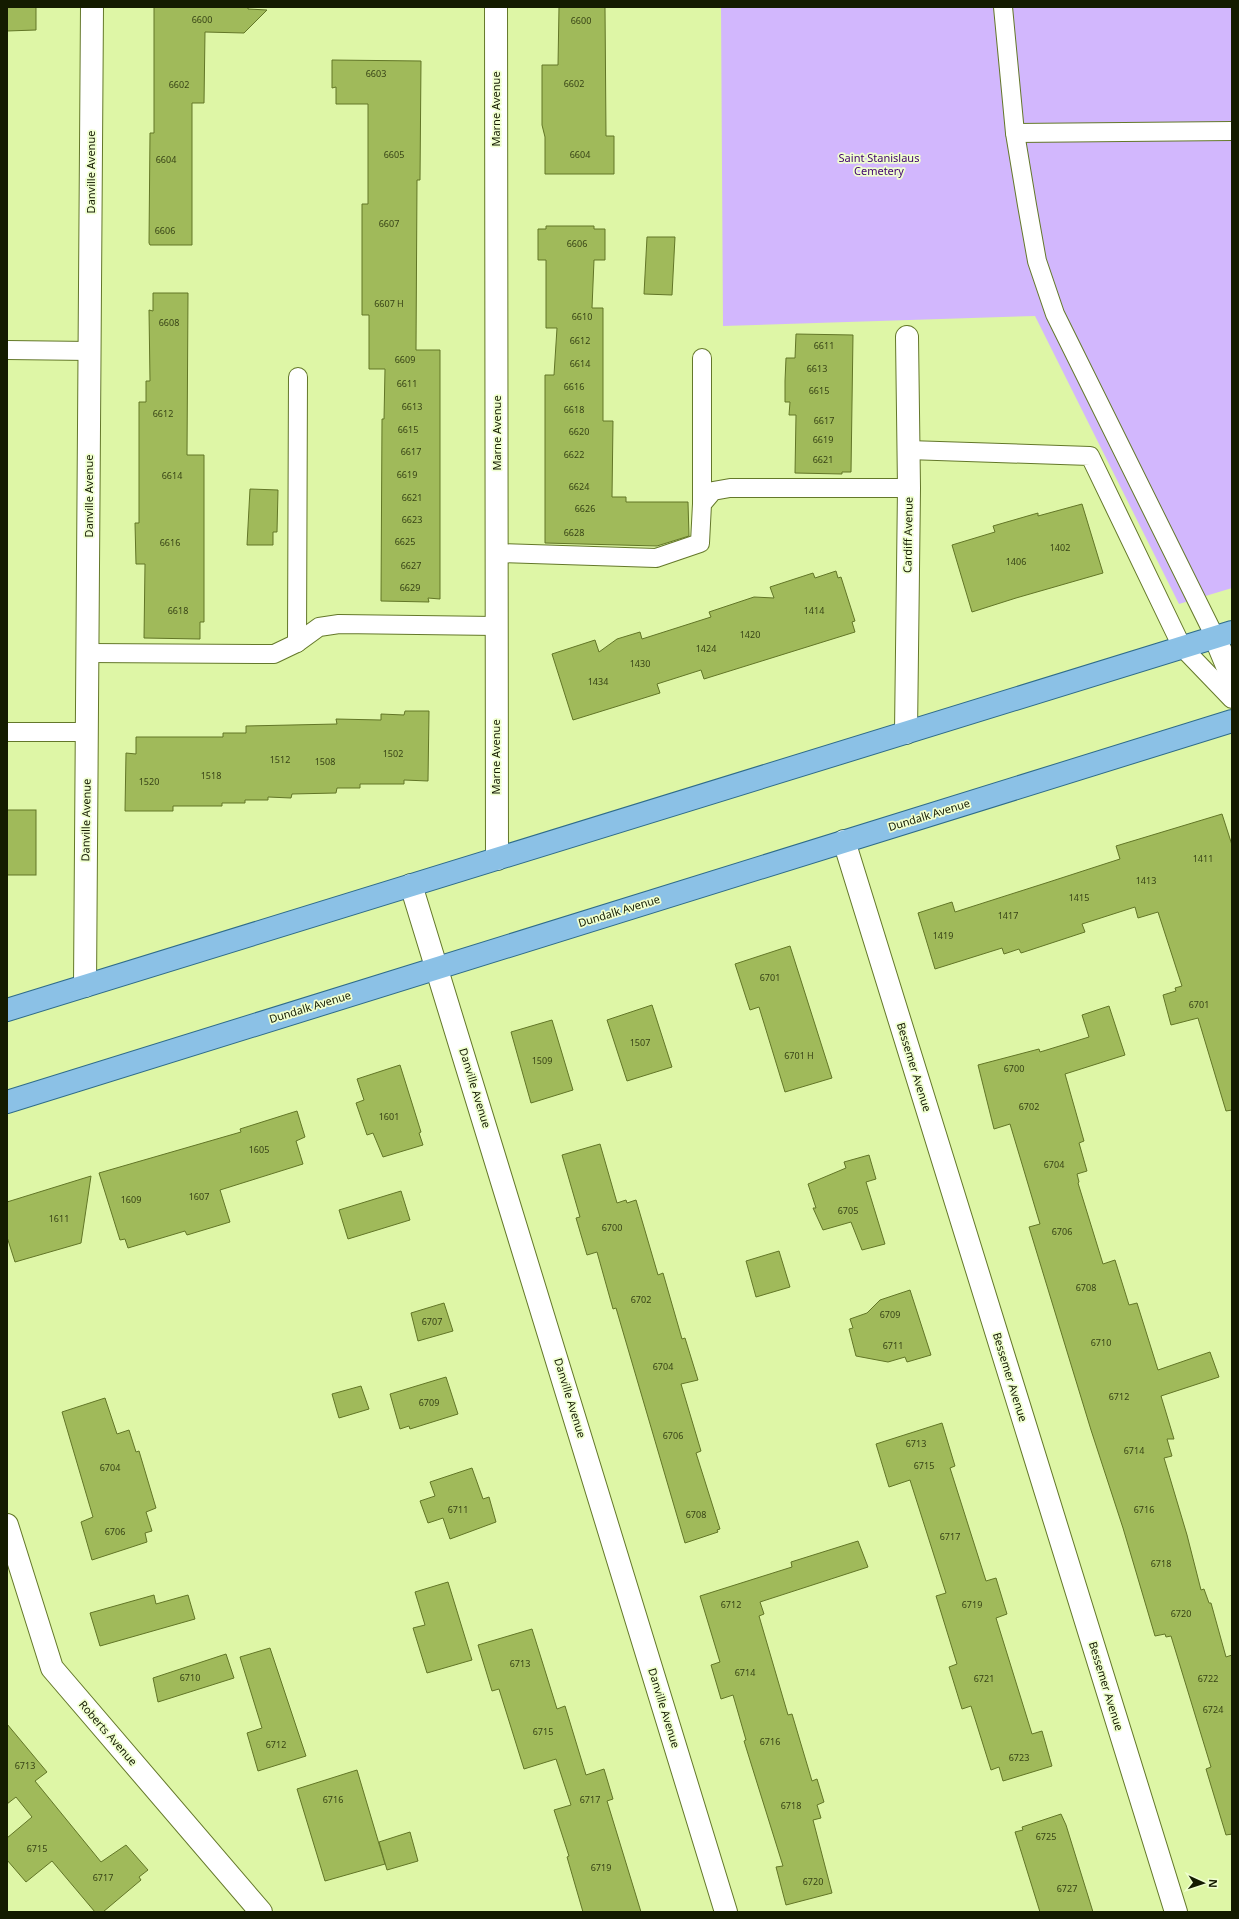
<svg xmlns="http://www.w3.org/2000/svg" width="1239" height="1919" viewBox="0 0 1239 1919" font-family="'Noto Sans',sans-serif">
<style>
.green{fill:#d2b7fd}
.building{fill:#a0ba5a;stroke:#627627}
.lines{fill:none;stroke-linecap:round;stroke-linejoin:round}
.service-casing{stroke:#64782a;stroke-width:20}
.minor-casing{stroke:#64782a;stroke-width:24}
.primary-casing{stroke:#2f6c8a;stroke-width:24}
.service{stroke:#fff;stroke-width:18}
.minor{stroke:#fff;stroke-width:22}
.primary{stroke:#8bc1e6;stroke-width:22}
.labels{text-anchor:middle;stroke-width:3.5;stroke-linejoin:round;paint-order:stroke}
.number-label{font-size:9px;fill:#374316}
.street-label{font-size:11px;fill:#141b00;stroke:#f0ffd0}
.park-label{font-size:11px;fill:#3f016d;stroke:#f0ffd0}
</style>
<rect width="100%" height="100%" fill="#def6a6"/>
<path class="green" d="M721,7H1232V588L1179,604L1035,316L723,326Z"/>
<g class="building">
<path d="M7,7H36V30L7,31Z"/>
<path d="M154,7H248V9L267,10L244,33L205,32L204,103H192V245H150L149,243L150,133H154Z"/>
<path d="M559,7H605L606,136H614V174H545V137L542,125V65H558Z"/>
<path d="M332,60L421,61L420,180H417L416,350H440V599L428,598L429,602L381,601L382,419H384L385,369H369V315H362V204H368V104H336V87L332,88Z"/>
<path d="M546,226H594V229H605V260H594L592,308H603V421H613L612,497H626V502H688L689,536L657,546L545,543V375H554L557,328H546V260H538V229H546Z"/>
<path d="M647,237H675L672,295L644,294Z"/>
<path d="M153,293H188L187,455H204V622H200V639L144,638L145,564H136L135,523H139V402H146V381H150L149,310L153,311Z"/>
<path d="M796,334L853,335L851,472H842V474L795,473L796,415H789L790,402H785V381L786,358H795Z"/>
<path d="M250,489L278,490L277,532H273V545H247Z"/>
<path d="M1082,504L1103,573L1016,598L972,612L952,545L995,532L993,526L1038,513V516Z"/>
<path d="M836,571L838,578L841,577L855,621L852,622L855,632L704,679L701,670L657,684L660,693L573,720L552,654L595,640L599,652L617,639L640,632L642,639L711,617L709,612L754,597L774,598L770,587L813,573L815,578Z"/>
<path d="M405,711H429L428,781L404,780V784H360V788H337L336,793L292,794L291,798L268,797V800H245V803H222V806H173V811H125L126,753L136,754V737H223V733H246V726L337,724L336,719L381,720V714L404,715Z"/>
<rect x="7" y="810" width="29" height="65"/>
<path d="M1222,814L1232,845V1110L1226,1111L1198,1018L1171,1025L1163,995L1176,991L1175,988L1182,986L1158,912L1138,918L1135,907L1082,924L1085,932L1021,953L1019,949L1004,954L1002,948L935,969L918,913L952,902L955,912L1049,882L1120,859L1116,846Z"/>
<path d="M790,946L832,1078L785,1092L759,1007L750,1010L735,964Z"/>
<path d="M652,1005L672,1067L627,1081L607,1020Z"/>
<path d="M1109,1006L1125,1055L1065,1074L1084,1141L1079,1143L1087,1171L1077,1174L1079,1182L1078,1183L1103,1264L1115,1260L1129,1305L1137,1303L1158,1370L1210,1352L1219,1377L1161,1396L1174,1439H1167L1172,1456L1164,1458L1187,1535L1201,1590L1204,1589L1209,1603H1211L1226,1657L1232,1655V1834L1226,1835L1206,1769L1211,1767L1171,1636L1166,1637L1165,1634L1155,1636L1123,1528L1091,1430L1029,1227L1040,1224L1010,1124L994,1129L978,1065L1039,1049L1040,1052L1089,1037L1082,1015Z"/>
<path d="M552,1020L573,1090L531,1103L511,1032Z"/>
<path d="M400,1065L421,1132L419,1133L423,1145L383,1157L373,1133L367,1135L356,1103L364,1100L357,1079Z"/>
<path d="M297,1111L305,1137L296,1141L303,1164L220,1190L230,1222L187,1235L185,1231L128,1248L125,1239L120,1240L99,1173L241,1132L240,1129Z"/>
<path d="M600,1144L617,1203L626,1200L627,1203L636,1200L658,1275L663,1273L682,1339L685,1338L698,1380L681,1384L701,1451L696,1453L720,1529L717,1530L718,1532L685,1543L616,1308L613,1309L597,1252L587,1255L576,1218L580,1217L562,1155Z"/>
<path d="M869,1155L876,1179L866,1182L885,1244L862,1250L851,1222L823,1230L813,1208H816L808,1184L846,1168L844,1162Z"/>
<path d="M91,1176L81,1243L15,1262L7,1237V1202Z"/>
<path d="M401,1191L410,1220L348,1239L339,1210Z"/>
<path d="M779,1251L790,1287L756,1297L746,1261Z"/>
<path d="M910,1290L931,1355L907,1362L905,1357L888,1362L856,1356L849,1329L853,1328L850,1319L867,1313L880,1300Z"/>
<path d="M444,1303L453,1331L418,1341L411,1313Z"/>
<path d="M446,1377L458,1414L410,1429L409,1426L400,1429L390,1394Z"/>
<path d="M361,1386L369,1409L339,1418L332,1394Z"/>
<path d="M105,1398L117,1434L129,1430L136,1452L139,1451L156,1508L146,1512L152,1531L145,1533L147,1542L92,1560L81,1522L93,1517L62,1412Z"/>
<path d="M942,1423L955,1466L950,1468L986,1581L996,1578L1007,1614L996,1618L1032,1734L1042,1731L1052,1766L1003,1781L999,1767L991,1770L971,1706L962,1709L949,1667L957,1664L936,1596L946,1593L910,1480L889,1487L876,1444Z"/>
<path d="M472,1468L483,1499L489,1497L496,1522L450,1539L443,1518L428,1523L420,1501L435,1496L430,1482Z"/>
<path d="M858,1541L868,1567L760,1602L764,1614L759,1616L788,1715L792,1714L812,1781L817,1779L824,1802L817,1805L821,1818L813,1820L832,1893L786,1905L776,1867L783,1866L744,1741L746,1740L733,1695L721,1699L711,1665L720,1662L700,1596L792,1567L791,1562Z"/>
<path d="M448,1582L472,1660L427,1673L413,1628L425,1625L415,1592Z"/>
<path d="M154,1595L156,1604L188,1595L195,1619L100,1646L90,1613Z"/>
<path d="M532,1629L557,1709L565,1706L586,1775L604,1769L613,1799L607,1801L641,1912H583L567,1857L569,1856L554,1810L571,1805L556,1759L524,1769L499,1689L492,1691L478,1645Z"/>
<path d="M270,1648L306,1756L258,1771L247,1733L262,1728L240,1657Z"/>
<path d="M226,1654L234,1678L158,1702L153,1678Z"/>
<path d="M7,1724L47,1772L35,1781L101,1862L126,1845L148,1870L139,1877L141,1880L103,1912H95L52,1861L26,1882L7,1860V1838L32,1817L16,1797L7,1804Z"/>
<path d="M357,1770L385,1864L325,1881L297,1789Z"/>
<path d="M1061,1814L1066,1825L1093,1912H1040L1015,1832L1023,1830L1022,1827Z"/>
<path d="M410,1832L418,1861L387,1870L379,1842Z"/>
</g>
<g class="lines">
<defs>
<g id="service">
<path d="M1003,7L1015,133L1027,205L1037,261L1055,314L1215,637"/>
<path d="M1015,133L1232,131"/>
<path d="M7,350L90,351"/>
<path d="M702,358V504"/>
<path d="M908,450L1090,456L1182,647L1232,699"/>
<path d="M497,553L656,558L700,543L702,504L713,491L730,488H909"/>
<path d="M297,643L298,377"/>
<path d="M88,653L274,654L297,643L319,627L339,624L496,626"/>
<path d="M7,732H87"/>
</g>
<g id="minor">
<path d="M496,7L497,859"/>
<path d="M1215,637L1232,678"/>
<path d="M906,733L909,488L907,337"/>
<path d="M844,841L1176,1912"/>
<path d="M411,885L726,1912"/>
<path d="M85,986L92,7"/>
<path d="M7,1525L52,1668L261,1912"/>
</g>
<g id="primary">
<path d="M7,1010L1232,632"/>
<path d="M7,1102L1232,721"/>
</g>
</defs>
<use href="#service" class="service-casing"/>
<use href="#minor" class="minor-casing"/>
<use href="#primary" class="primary-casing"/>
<use href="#service" class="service"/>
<use href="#minor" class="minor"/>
<use href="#primary" class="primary"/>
</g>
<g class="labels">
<g class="number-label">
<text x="202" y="23">6600</text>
<text x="581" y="24">6600</text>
<text x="376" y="77">6603</text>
<text x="574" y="87">6602</text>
<text x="179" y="88">6602</text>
<text x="394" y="158">6605</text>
<text x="580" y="158">6604</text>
<text x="166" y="163">6604</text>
<text x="389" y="227">6607</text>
<text x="165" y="234">6606</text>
<text x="577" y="247">6606</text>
<text x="389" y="307">6607 H</text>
<text x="582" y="320">6610</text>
<text x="169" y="326">6608</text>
<text x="580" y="344">6612</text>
<text x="824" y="349">6611</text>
<text x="405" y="363">6609</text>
<text x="580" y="367">6614</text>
<text x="817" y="372">6613</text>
<text x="407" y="387">6611</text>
<text x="574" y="390">6616</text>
<text x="819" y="394">6615</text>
<text x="412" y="410">6613</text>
<text x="574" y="413">6618</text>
<text x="163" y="417">6612</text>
<text x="824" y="424">6617</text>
<text x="408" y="433">6615</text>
<text x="579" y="435">6620</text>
<text x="823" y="443">6619</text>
<text x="411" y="455">6617</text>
<text x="574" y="458">6622</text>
<text x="823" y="463">6621</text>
<text x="407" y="478">6619</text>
<text x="172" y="479">6614</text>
<text x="579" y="490">6624</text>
<text x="412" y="501">6621</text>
<text x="585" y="512">6626</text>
<text x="412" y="523">6623</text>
<text x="574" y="536">6628</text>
<text x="405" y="545">6625</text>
<text x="170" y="546">6616</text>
<text x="1060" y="551">1402</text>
<text x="1016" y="565">1406</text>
<text x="411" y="569">6627</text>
<text x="410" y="591">6629</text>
<text x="178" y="614">6618</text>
<text x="814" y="614">1414</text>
<text x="750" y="638">1420</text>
<text x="706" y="652">1424</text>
<text x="640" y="667">1430</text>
<text x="598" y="685">1434</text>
<text x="393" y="757">1502</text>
<text x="280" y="763">1512</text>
<text x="325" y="765">1508</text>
<text x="211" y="779">1518</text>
<text x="149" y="785">1520</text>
<text x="1203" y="862">1411</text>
<text x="1146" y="884">1413</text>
<text x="1079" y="901">1415</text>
<text x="1008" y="919">1417</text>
<text x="943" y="939">1419</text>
<text x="770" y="981">6701</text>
<text x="1199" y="1008">6701</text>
<text x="640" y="1046">1507</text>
<text x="799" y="1059">6701 H</text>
<text x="542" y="1064">1509</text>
<text x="1014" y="1072">6700</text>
<text x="1029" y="1110">6702</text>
<text x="389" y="1120">1601</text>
<text x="259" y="1153">1605</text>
<text x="1054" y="1168">6704</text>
<text x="199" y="1200">1607</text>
<text x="131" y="1203">1609</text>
<text x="848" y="1214">6705</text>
<text x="59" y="1222">1611</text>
<text x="612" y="1231">6700</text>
<text x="1062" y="1235">6706</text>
<text x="1086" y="1291">6708</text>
<text x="641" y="1303">6702</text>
<text x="890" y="1318">6709</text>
<text x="432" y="1325">6707</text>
<text x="1101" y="1346">6710</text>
<text x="893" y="1349">6711</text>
<text x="663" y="1370">6704</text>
<text x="1119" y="1400">6712</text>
<text x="429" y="1406">6709</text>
<text x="673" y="1439">6706</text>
<text x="916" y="1447">6713</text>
<text x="1134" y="1454">6714</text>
<text x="924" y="1469">6715</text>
<text x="110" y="1471">6704</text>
<text x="458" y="1513">6711</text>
<text x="1144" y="1513">6716</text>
<text x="696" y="1518">6708</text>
<text x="115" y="1535">6706</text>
<text x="950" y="1540">6717</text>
<text x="1161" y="1567">6718</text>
<text x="731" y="1608">6712</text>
<text x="972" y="1608">6719</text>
<text x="1181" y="1617">6720</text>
<text x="520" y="1667">6713</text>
<text x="745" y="1676">6714</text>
<text x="190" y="1681">6710</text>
<text x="984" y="1682">6721</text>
<text x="1208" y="1682">6722</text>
<text x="1213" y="1713">6724</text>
<text x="543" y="1735">6715</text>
<text x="770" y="1745">6716</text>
<text x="276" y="1748">6712</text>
<text x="1019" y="1761">6723</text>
<text x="25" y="1769">6713</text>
<text x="333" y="1803">6716</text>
<text x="590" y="1803">6717</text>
<text x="791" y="1809">6718</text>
<text x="1046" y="1840">6725</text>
<text x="37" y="1852">6715</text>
<text x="601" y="1871">6719</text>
<text x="103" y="1881">6717</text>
<text x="813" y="1885">6720</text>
<text x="1067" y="1892">6727</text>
</g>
<g class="street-label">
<text transform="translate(496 109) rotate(-90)" y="4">Marne Avenue</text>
<text transform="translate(91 172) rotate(-90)" y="4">Danville Avenue</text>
<text transform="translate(497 433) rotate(-90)" y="4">Marne Avenue</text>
<text transform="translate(89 496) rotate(-90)" y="4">Danville Avenue</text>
<text transform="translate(908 535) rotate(-89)" y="4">Cardiff Avenue</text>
<text transform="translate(496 757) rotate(-90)" y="4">Marne Avenue</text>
<text transform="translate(929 815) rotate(-17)" y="4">Dundalk Avenue</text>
<text transform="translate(86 820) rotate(-89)" y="4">Danville Avenue</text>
<text transform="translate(619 911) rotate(-17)" y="4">Dundalk Avenue</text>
<text transform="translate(310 1007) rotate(-17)" y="4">Dundalk Avenue</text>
<text transform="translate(914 1067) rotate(73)" y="4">Bessemer Avenue</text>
<text transform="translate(475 1088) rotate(73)" y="4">Danville Avenue</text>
<text transform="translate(1010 1377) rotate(73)" y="4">Bessemer Avenue</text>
<text transform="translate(570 1398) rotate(73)" y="4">Danville Avenue</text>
<text transform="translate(1106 1686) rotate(73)" y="4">Bessemer Avenue</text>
<text transform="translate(664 1708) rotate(73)" y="4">Danville Avenue</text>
<text transform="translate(108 1733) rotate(49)" y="4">Roberts Avenue</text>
</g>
<g class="park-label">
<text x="879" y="162">Saint Stanislaus<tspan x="879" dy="13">Cemetery</tspan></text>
</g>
</g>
<rect width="1239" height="1919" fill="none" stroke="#141b00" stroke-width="16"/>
<g transform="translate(1203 1883) rotate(93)" stroke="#f0ffd0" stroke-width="3" paint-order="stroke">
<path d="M0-3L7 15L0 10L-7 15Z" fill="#141b00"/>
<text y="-6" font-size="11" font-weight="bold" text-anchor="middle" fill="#141b00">N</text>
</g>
</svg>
